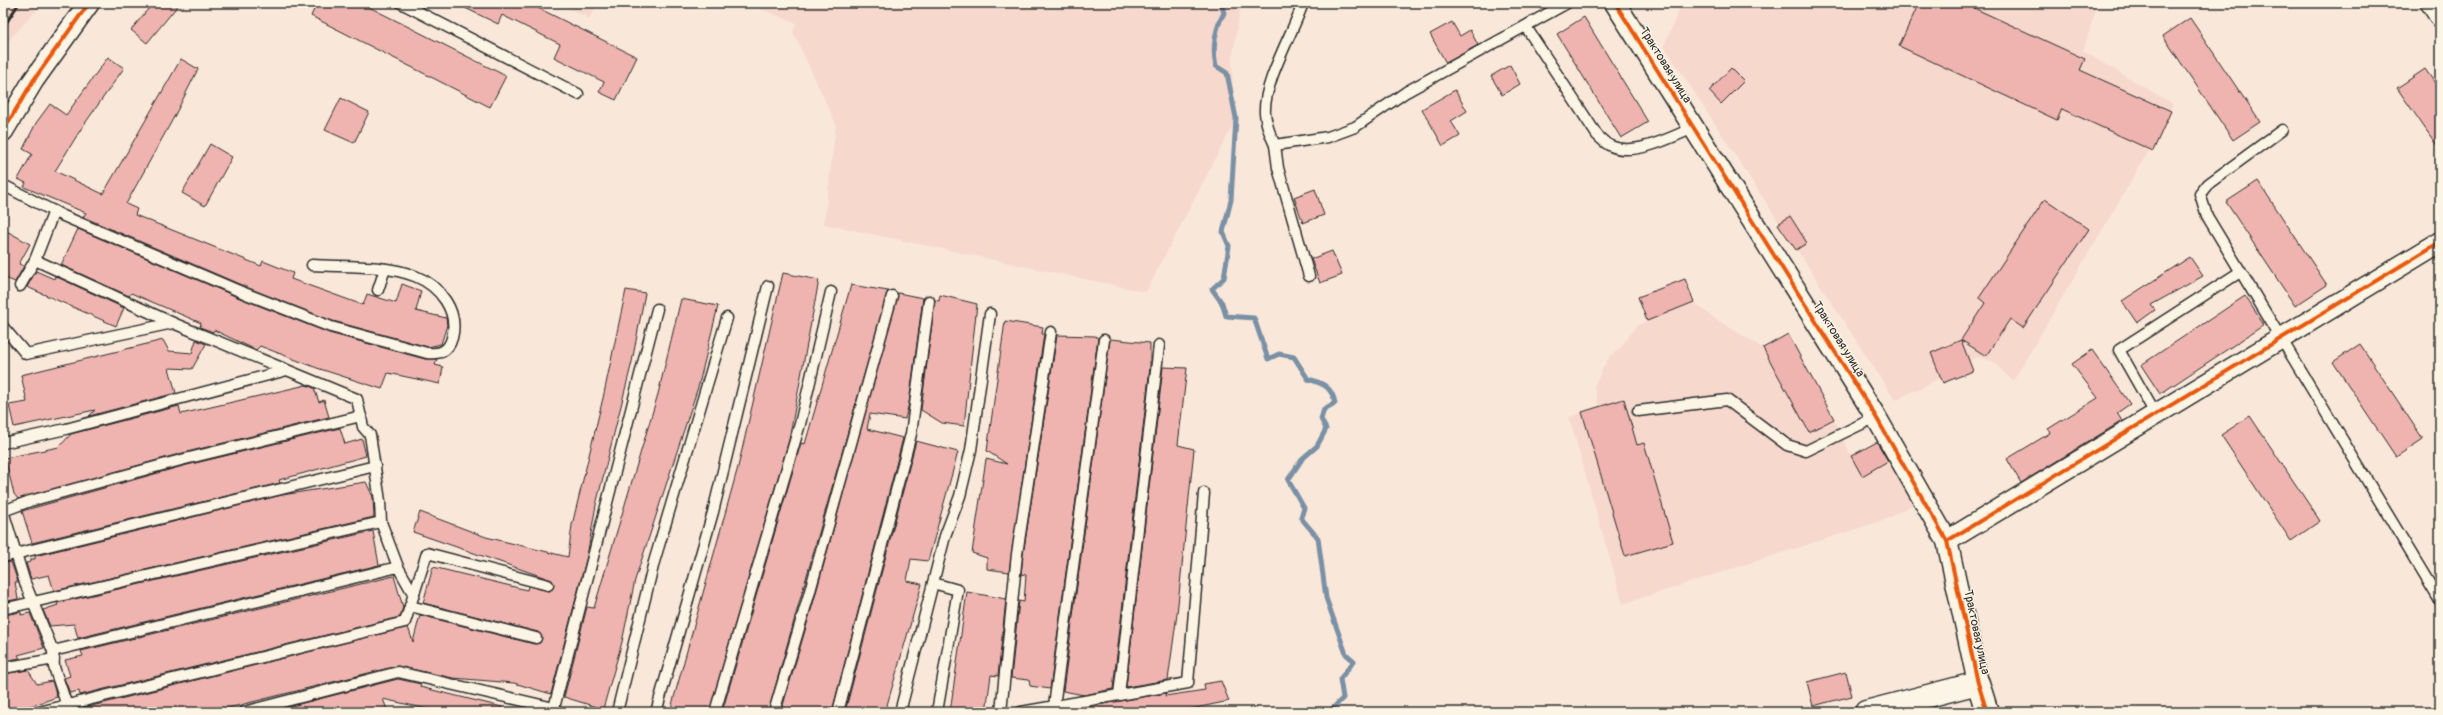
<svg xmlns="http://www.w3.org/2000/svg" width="2443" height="715" viewBox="0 0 2443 715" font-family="Pangolin,sans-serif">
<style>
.built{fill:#f6d8cd}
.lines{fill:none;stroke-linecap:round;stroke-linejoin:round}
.stream{stroke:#7a90a5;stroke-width:5}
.building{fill:#efb4b0;stroke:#2b2b2b}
.service-casing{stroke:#2b2b2b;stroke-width:13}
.minor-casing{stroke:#2b2b2b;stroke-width:23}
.tertiary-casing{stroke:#2b2b2b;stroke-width:25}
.service{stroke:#fcf5e5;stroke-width:10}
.minor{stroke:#fcf5e5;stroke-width:20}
.tertiary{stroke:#fcf5e5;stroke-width:22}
.rail{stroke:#2b2b2b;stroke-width:3}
.cycleway-casing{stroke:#fcf5e5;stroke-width:6}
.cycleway{stroke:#e8590c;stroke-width:4}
.labels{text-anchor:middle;stroke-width:3;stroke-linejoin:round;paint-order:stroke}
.street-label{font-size:12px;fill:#2b2b2b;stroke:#fcf5e5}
</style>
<rect width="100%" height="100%" fill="#f9e8da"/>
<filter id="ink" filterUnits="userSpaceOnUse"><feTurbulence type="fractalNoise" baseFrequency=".025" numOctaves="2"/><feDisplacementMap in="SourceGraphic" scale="8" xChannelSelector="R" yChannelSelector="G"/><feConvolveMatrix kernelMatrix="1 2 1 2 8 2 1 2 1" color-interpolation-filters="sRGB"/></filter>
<g filter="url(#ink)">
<g class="built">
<path d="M3,3H43L3,47Z"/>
<path d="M558,3H601L589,18Z"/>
<path d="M745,3H1241L1232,60L1234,123L1146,292L824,224L836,124L793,32L796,23Z"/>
<path d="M1682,3H2098L2083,51L2173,104L2147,154L2013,381L1992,361L1976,357L1927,385L1895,400L1664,46Z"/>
<path d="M1685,279L1694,302L1711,316L1763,348L1788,334L1834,419L1851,456L1878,442L1913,504L1887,519L1623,604L1569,417L1599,407L1594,386L1610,355L1619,350L1636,326L1647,321L1638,297Z"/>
</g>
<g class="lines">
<path class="stream" d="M1221,3L1224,13C1215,28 1212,49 1216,66L1227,73L1236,118L1231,200L1223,232L1229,246L1224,278L1212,289L1222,303L1226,316L1254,318L1268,359L1279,354L1294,357L1308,379C1323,383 1332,387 1335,403L1324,409L1321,419L1326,429L1317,446L1302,459L1288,480L1304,508L1301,518L1318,538L1326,598L1346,654L1354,661L1340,679L1343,698L1329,712"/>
</g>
<g class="building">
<path d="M153,3H180L147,43L131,30Z"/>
<path d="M317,3H361L506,76L490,107L311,16Z"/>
<path d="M455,3H528L637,57L616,100L599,92L604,82L554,57L560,44L502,15L498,24Z"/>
<path d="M1919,3H1963L2085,59L2080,70L2171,111L2153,151L2062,109L2057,120L1899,46Z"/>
<path d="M1584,17L1648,122L1621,138L1557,34Z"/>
<path d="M2190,18L2260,122L2233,140L2163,36Z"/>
<path d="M1452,22L1460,36L1470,30L1478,45L1446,63L1430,34Z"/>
<path d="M108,57L124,68L81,129L55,171L103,194L181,59L198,69L174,117L126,204L137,209L135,215L261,266L263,261L293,273L291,279L363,305L367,294L396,303L402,284L421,291L416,311L446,318L447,325L441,344L428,347L333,321L246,287L83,217L86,213L24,187L26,183L18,179L32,154L23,149L36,123L50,104L66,115Z"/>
<path d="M1510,65L1520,84L1502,95L1491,76Z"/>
<path d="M1731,68L1744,81L1721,104L1709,91Z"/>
<path d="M2425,69L2440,90V150L2397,88Z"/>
<path d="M1455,90L1467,111L1451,121L1460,136L1443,146L1422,109Z"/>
<path d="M341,98L369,112L354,143L325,130Z"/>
<path d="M210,144L232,157L205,206L182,193Z"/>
<path d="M2258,181L2327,285L2295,306L2226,202Z"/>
<path d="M1315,189L1324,215L1303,223L1294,197Z"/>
<path d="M2045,199L2089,229L2023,328L2010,319L1986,356L1961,340L1985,303L1979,298Z"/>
<path d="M1790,216L1807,243L1796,250L1778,224Z"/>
<path d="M3,229L30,244L19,264L24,266L15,282L3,277Z"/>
<path d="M78,229L242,299L329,333L425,359H437L435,365L443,367L440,384L388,373L382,389L317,368L260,346L256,350L214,330L213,332L200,327L201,323L131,293L129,296L61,265Z"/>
<path d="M1332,251L1342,275L1320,283L1311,259Z"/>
<path d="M2190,257L2203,276L2151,305L2155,310L2137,323L2122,301Z"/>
<path d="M36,271L54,279L55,276L124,308L116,326L27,287Z"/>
<path d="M783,273L819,280L789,440L709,712H670L738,467Z"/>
<path d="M1685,279L1694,302L1647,321L1638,297Z"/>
<path d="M851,285L888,291L768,712H722L801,443L805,444Z"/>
<path d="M626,290L645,293L632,362L596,505L587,556L551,694L514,683L453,678L397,666L212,712H85L84,708L408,627L413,642L420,615L534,644L540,643L542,637L538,632L423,603L433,567L527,590L528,586L550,591L554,586L552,580L413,532L420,512L486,537L568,557L572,525L603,398Z"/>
<path d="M898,293L923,298L909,403L905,419L870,414L867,429L903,438L832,712H781L814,600Z"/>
<path d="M940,295L977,304L964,426L942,423L921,410L935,300L939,301Z"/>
<path d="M2245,296L2264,325L2160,394L2141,365Z"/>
<path d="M681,299L718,306L699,384L635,580L622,642L603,709L564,697L587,607L594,608L658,394Z"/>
<path d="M1005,321L1043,327L1042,334H1044L1009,572L987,569V558L972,553L986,459L1007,464L987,451Z"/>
<path d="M1788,334L1834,419L1809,432L1763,348Z"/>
<path d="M1057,335L1095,336L1098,338L1050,689L1030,686L1029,680L1011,678L1019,601L1024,602L1026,575L1021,574L1023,555Z"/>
<path d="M1110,339L1150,343V367L1113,689L1084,695L1063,691Z"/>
<path d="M163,340L169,351L192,353L196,340L206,344L192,369L169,368L176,393L89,416L95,410L14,427L9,405L27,402L21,375Z"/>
<path d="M1961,340L1973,371L1943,383L1931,353Z"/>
<path d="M2360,344L2423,439L2396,457L2333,362Z"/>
<path d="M2092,350L2130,404L2117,413L2122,421L2021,483L2007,459L2050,433L2048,429L2098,398L2072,364Z"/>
<path d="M1163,367L1187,368L1178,445L1194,449L1177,614L1168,680L1126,687Z"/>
<path d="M306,385L314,388L319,402L324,400L329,417L179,454L18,499L14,494L5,458L59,447L71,434L179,406L181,414Z"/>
<path d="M1624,399L1637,445L1644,443L1673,542L1625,556L1582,412Z"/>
<path d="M2250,416L2320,521L2291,541L2221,435Z"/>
<path d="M340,428L345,444L362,439L366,456L279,480L280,483L32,543L22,511L183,466Z"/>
<path d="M916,441L958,452L928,561L911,559L907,581L922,584L885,712H845Z"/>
<path d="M1877,442L1888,461L1862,476L1851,456Z"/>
<path d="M366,482L373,497L374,517L54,591L49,575L31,579L26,563L31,562V559H35V556L282,495Z"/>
<path d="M373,531L379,565L78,638L74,624L50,626L43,610L58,605L57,603Z"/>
<path d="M11,562L18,582H15L18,599L3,602V563Z"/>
<path d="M394,576L403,607L400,617L80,695L79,691L70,693L64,678L70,676L65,660L83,656L81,651Z"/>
<path d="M967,592L1006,599L998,676L991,675L986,712H950Z"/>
<path d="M21,612V615L30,613L44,648L18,655L20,658L3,661V615Z"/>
<path d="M28,670L37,684L52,681L57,697L14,712H3V674Z"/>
<path d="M1846,672L1852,696L1813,706L1807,682Z"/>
<path d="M398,679L421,684L420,687L502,707L501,712H441L383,699L388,712H280L291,706Z"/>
<path d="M1221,681L1229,701L1177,712H1081L1080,708L1166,693L1165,696L1205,690L1204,684Z"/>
</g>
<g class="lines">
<defs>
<g id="service">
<path d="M401,3L578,94"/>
<path d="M1303,3C1293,33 1263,83 1265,113C1266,124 1270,135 1275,145L1328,137L1355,127L1406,92L1567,3"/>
<path d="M1526,27L1597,135C1600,138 1605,143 1609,145C1632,158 1672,137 1693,128"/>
<path d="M2282,130L2208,184L2200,194L2207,216L2440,601"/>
<path d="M1275,145L1278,168L1309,276"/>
<path d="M3,185L61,215L244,293L331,327L427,353C440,354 448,352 452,338C459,311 440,286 415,276C383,264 346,267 312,265"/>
<path d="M54,211L35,260L173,323"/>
<path d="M20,286L35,260"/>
<path d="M378,290L385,269"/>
<path d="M3,327L26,354L173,323L287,370"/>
<path d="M1638,411L1727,400L1787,445L1806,451L1876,417"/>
<path d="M2156,415L2119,350L2240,272"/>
<path d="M3,443L66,429L287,370L357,399L363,427L370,435L380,501L381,522L398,567L414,595"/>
<path d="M3,557L375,466"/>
<path d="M933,583L958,590L937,712"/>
<path d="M410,606L536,638"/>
<path d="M3,609L381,522"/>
<path d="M53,651L398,567"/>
<path d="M3,668L54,659"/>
<path d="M1119,695L1159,345"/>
<path d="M1054,706L1104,340"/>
<path d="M39,712L405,622L427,553L548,585"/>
<path d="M69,712L54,667L53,651L25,583L3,511L30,501L181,460L361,416"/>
<path d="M244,712L398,672L554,708"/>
<path d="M553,712L657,309"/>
<path d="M617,712L654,562L727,318"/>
<path d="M656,712L713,512L768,286"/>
<path d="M715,712L800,424L831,292"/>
<path d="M774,712L808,598L892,296"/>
<path d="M838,712L911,434L929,301"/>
<path d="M900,712L945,536L960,496L971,450L990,314"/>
<path d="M1001,712L1017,554L1051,332"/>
<path d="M1021,712L1188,683L1204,493"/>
</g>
<g id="minor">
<path d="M1615,3L1876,417L1947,541L1978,683"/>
<path d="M2431,3L2440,17"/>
<path d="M3,131L33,81L89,3"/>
<path d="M1947,541L2440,242"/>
</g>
<path id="tertiary" d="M1866,712L1978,683L1987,712"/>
</defs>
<use href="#service" class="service-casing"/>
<use href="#minor" class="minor-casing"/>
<use href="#tertiary" class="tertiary-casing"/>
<use href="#service" class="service"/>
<use href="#minor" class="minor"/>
<use href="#tertiary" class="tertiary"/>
<path class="rail" d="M3,28L19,3"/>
<defs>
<g id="cycleway">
<path d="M1615,3L1876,417L1947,541L1978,683L1987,712"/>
<path d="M3,131L33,81L89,3"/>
<path d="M1947,541L2440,242"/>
</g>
</defs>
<use href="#cycleway" class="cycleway-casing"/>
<use href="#cycleway" class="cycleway"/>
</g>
</g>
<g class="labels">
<g class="street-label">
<text transform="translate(1666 65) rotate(58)" y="4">Трактовая улица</text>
<text transform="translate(1839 339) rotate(58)" y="4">Трактовая улица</text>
<text transform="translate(1977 632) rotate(78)" y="4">Трактовая улица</text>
</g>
</g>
<rect width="2443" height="715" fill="none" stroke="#fcf5e5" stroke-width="16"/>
<rect x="8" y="8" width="2427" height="699" fill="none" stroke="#2b2b2b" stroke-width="1.5" filter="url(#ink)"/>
</svg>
